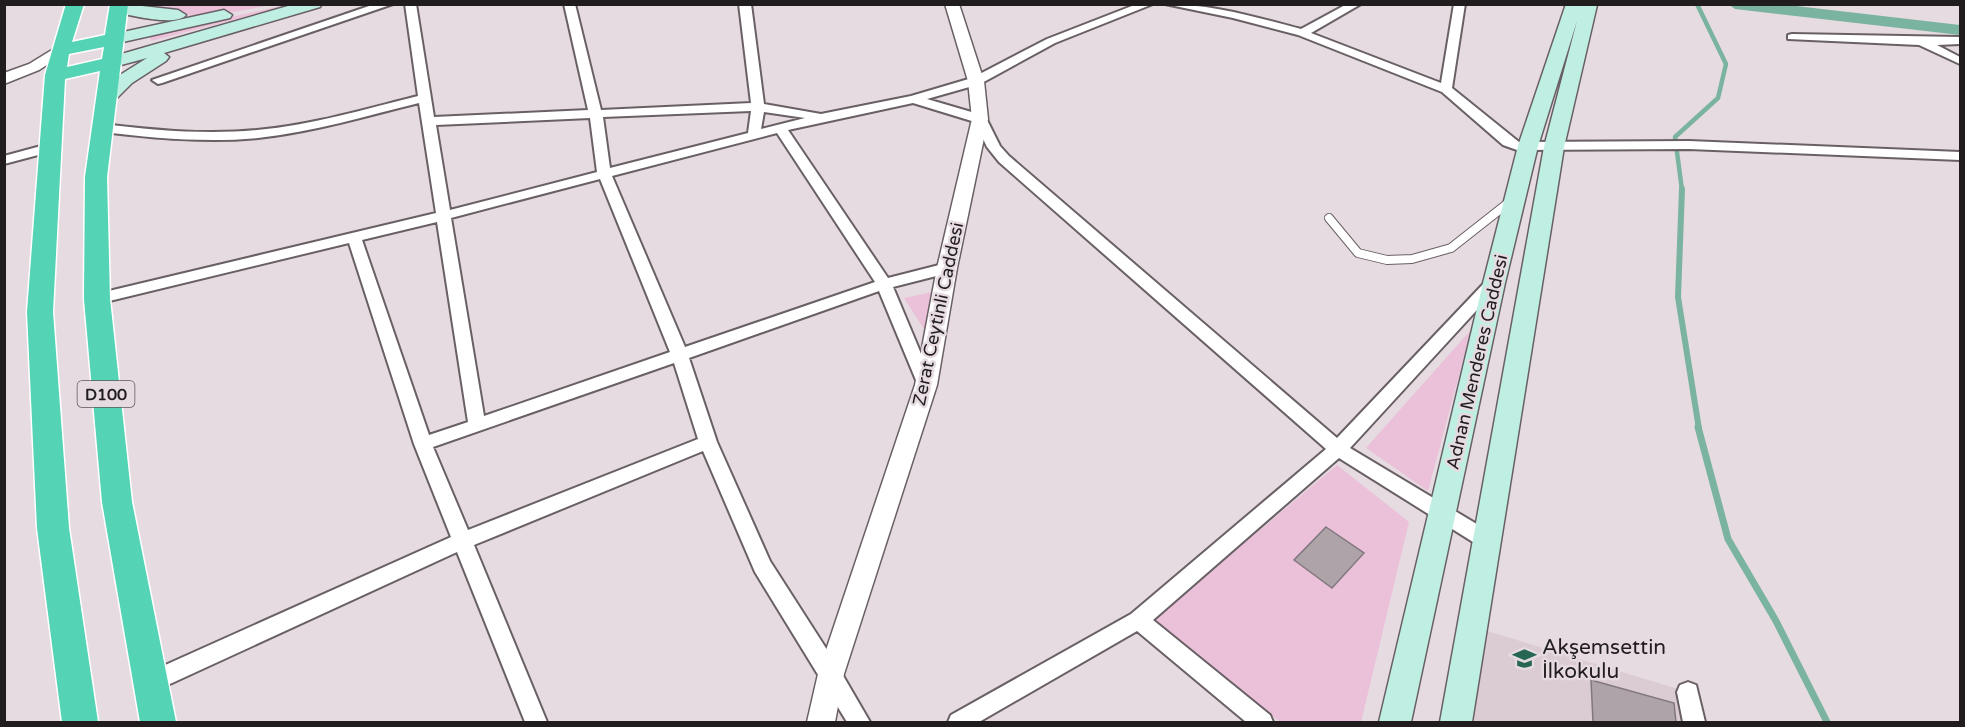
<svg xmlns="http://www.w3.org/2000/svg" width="1965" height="727" viewBox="0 0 1965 727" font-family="'Varela Round',sans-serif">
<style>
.built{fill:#dbcbd3}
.green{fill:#ebc0d9}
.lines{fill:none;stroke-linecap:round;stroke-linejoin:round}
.stream-far2{stroke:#7ab39f;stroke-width:4.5}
.stream-far1{stroke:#7ab39f;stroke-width:6}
.stream{stroke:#7ab39f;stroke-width:7}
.canal{fill:#7ab39f;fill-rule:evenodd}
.building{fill:#ada3a9;stroke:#81787d;stroke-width:1.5}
.service-casing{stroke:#696065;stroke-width:10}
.minor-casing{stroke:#696065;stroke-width:4}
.tertiary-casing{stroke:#696065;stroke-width:3}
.secondary-casing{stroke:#696065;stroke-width:3}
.trunk-casing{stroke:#fff;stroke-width:3}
.service{stroke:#fff;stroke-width:8}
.minor{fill:#fff;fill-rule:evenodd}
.tertiary{fill:#fff;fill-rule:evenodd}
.secondary{fill:#bfefe3;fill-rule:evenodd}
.trunk{fill:#54d4b4;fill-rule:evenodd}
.labels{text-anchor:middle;stroke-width:5;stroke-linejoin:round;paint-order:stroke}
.shield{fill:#e6dbe1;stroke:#5c5659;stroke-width:1.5}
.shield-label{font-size:16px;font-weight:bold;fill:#211d1f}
.street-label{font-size:18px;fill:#211d1f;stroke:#e6dbe1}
.near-poi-label{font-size:21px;fill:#211d1f;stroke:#e6dbe1;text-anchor:start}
</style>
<rect width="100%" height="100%" fill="#e6dbe1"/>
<path class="built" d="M1474,627L1688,692L1694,722H1456Z"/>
<g class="green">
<path d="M153,5H270C231,14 192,17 152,15Z"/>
<path d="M285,5H292L151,41L150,37L157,34Z"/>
<path d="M937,291L929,337L904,298Z"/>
<path d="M1471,330L1428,491L1366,448Z"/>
<path d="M1337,465L1409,522L1361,722H1280L1153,620Z"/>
</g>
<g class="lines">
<path class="stream-far2" d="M1682,190L1675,137L1718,98L1726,64L1697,4"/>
<path class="stream-far1" d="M1682,189L1678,297L1699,429"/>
<path class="stream" d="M1698,427L1728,539L1776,621L1827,722"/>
<path class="canal" d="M1728,4H1779L1960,25V35L1735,9Z"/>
</g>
<g class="building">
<path d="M1326,527L1364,553L1332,588L1294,560Z"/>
<path d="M1591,680L1674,703L1676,722H1593Z"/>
</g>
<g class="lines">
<defs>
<path id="service" d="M1329,218L1358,253L1387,260L1412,259L1451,248L1512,200"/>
<g id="minor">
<path d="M375,4H393L162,83L158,84L152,80Z"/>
<path d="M405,4H416L434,117L588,110L564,4H575L601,110L751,103L739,4H751L764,104L821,114L911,96L972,78L1047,39L1137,4H1153L1055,43L980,84L927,99L985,116L1000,146L1009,156L1337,438L1488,279H1498L1501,283L1498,287L1350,448L1495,535L1498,541L1495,547L1488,549L1481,547L1339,458L1153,620L1270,715L1273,722H1246L1137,631L979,722H948L951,715L1131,614L1326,449L999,162L987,147L975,122L913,103L788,130L888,278L947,263L955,268L952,272L893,287L934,385L932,389L926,391L918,385L879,291L689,358L717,442L770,561L838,667L870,722H847L755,572L703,451L474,545L547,722H525L457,552L159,689L151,692L143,689L140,682L143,675L451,537L414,444L349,243L97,304L89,299L92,295L436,213L419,103C366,116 313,132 258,138C206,143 154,138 102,132L96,128L102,124C153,130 206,135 257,130C312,125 365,109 418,96ZM751,111L748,133L610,168L603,117ZM764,112L805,118L761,129ZM590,118L597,172L450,210L436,125ZM777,133L875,282L685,347L612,176ZM600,179L670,352L484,416L451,218ZM437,222L468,422L429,435L362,240ZM674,363L698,439L468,530L433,447Z"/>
<path d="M1165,4C1212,4 1255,17 1301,29L1347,4H1361L1311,33L1441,83L1454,4H1465L1452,88L1519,142L1689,141L1960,152V160L1689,149L1517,150L1503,145L1442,92L1298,35L1233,18Z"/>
<path d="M1792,34L1960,37V44L1937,45L1960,57V64L1919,45L1788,39V35Z"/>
<path d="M52,143L57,144V150L4,164V156Z"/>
<path d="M1688,682L1696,685L1705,722H1683L1677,692L1680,685Z"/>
</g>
<g id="tertiary">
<path d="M945,4H959L984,81L988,119L957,268L937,385L844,674L835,722H807L818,674L915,385L937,268L972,119L968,81Z"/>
<path d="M60,45L68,50L65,53L39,70L4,84V73L29,64Z"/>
</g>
<g id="secondary">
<path d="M124,4L178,10L186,15C177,27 127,15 112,11L110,8L112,4Z"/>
<path d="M295,4H322L320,7L164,53L169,57L166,61L132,83L112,103L106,104L97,99L120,75L147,58L110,68L104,67L101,63L104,59Z"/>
<path d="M1566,4L1597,5L1564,147L1472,722H1440L1544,147L1577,21L1538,146L1505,283L1411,722H1379L1483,283L1518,146Z"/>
<path d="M224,10L232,15L230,18L114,44L106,39L114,34Z"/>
</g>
<path id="trunk" d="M66,4H84L72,42L105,35L110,4H128L107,177L110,299L132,502L176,722H140L102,502L84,299L85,177L100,71L65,79L53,312L69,528L98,722H62L37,528L27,312L45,75ZM104,47L102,59L67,67L69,54Z"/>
</defs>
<use href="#service" class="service-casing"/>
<use href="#minor" class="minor-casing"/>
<use href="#tertiary" class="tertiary-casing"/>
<use href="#secondary" class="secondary-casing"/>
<use href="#trunk" class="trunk-casing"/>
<use href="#service" class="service"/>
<use href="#minor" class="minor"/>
<use href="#tertiary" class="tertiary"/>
<use href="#secondary" class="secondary"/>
<use href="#trunk" class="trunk"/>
</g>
<defs>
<symbol id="school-bare" viewBox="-9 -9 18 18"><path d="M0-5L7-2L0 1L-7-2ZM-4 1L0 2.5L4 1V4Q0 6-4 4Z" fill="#276653" stroke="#e6dbe1" stroke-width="2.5" paint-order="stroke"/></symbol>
</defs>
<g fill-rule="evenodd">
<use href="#school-bare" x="1508" y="642" width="33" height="33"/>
</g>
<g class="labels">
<rect class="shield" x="77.5" y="381" width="57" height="26" rx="4.5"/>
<g class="shield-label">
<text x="106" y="400">D100</text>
</g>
<g class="street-label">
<text transform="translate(938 314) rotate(-78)" y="6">Zerat Ceytinli Caddesi</text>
<text transform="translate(1477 362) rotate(-77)" y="6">Adnan Menderes Caddesi</text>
</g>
<g class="near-poi-label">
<text x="1542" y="654">Akşemsettin<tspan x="1542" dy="24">İlkokulu</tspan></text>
</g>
</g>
<rect width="1965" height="727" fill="none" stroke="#211d1f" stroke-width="12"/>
</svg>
